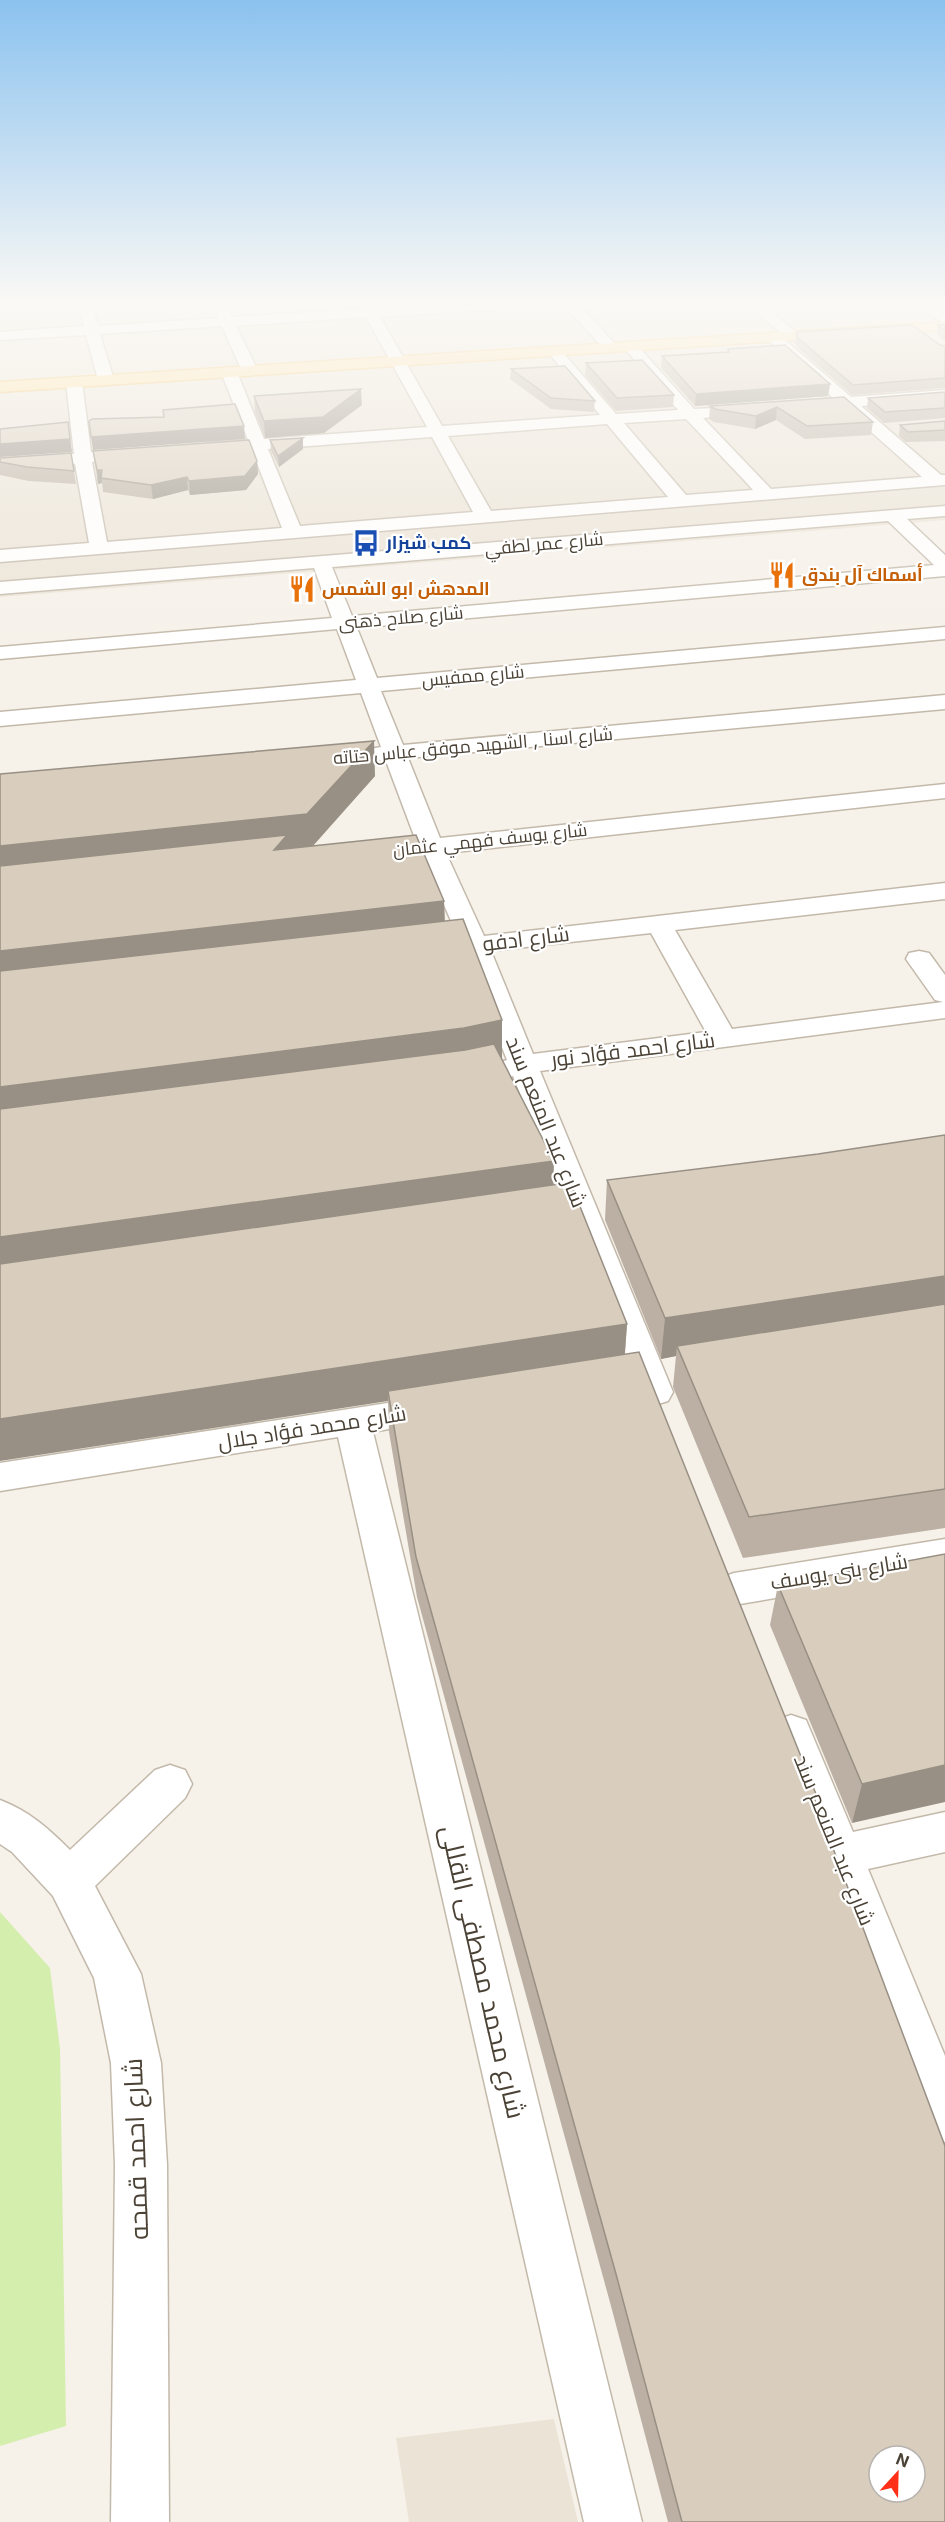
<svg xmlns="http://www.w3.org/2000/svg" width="945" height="2522" viewBox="0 0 945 2522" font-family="Inter,Cairo,sans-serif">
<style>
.residential{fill:#ebe3d6}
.green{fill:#d4eead}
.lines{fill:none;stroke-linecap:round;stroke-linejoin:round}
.minor-casing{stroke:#c3b9aa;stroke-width:3}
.major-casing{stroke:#f1be5b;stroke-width:3}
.minor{fill:#fff;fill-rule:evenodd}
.major{fill:#ffde99;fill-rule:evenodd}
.wall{fill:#bbb0a3}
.shaded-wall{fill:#989084}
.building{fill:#d9cdbd;stroke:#989084;stroke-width:1.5;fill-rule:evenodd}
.labels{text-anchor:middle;stroke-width:4.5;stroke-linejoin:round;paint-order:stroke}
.far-transit-label{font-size:18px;font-weight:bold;fill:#164399;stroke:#fff;text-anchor:start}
.far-street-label{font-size:18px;fill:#4b4236;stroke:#fff}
.far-food-label{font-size:18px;font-weight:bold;fill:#c56008;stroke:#fff;text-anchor:start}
.street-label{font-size:21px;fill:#4b4236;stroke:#fff}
.near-street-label{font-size:26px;fill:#4b4236;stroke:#fff}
</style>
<rect width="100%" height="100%" fill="#f6f1e9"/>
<g class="residential">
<path d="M0,305H945V520L0,597Z"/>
<path d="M554,2419L578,2522H409L396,2438Z"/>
</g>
<path class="green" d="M0,1912L50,1968L60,2049L66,2426L0,2446Z"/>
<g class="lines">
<defs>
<g id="minor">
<path d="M78,305H92L98,326L218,318L212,305H226L232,317L361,309L359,305H373L375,308L427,305H504L497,309L380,317L442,426L600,415L547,351L554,347L559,348L616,414L678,410L625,349L623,346L630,342L635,343L694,409L761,406L763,409L755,414L703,418L771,489L922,477L843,407L800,408L798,405L800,402L833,398L768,340L766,337L773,333L778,334L851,397L945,390V400L861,406L941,475H945V485L0,562V550L89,543L75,464L0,469V459L74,454L66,382L69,379L74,377L82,382L91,452L138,449L146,454L138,459L92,462L107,542L282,528L252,450L208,453L200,448L208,443L248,440L221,372L224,369L229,367L237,372L264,439L427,427L366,317L236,326L258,371L250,376L242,371L222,326L100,334L114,380L106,385L98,380L86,335L0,340V332L84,326ZM686,419L744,480L753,490L686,495L624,423ZM607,424L668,497L491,511L448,436ZM432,437L473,512L300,526L268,449Z"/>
<path d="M564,305H579L615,344L617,347L615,350H605Z"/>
<path d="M748,305H764L800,336L798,339H788Z"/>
<path d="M916,305H933L945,314V324Z"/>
<path d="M945,506V516L907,519L945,555V576L357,628L377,678L945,627V639L381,691L403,745L945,695V709L408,758L440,838L945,784V798L446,853L484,936L945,883V899L675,930L732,1029L943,1002L935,1000L906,959L909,953L919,951L929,953L945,975V1018L540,1071L673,1392L668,1401L655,1405L642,1401L637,1392L513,1076L504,1079L494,1076L489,1070L494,1064L507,1060L465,954L446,953L442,947L446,941L459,939L422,855L410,856L401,854L398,849L401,844L416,841L386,761L364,760L361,755L364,750L381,747L361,693L0,726V712L356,680L337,629L0,659V647L332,618L314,568L0,594V582ZM888,521L934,565L352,616L332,567ZM651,933L706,1032L533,1054L491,951Z"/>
<path d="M433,1396L446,1400L451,1409L446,1418L373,1432L642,2522H584L338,1437L0,1491V1463Z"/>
<path d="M945,1539V1569L734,1605L720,1600L714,1589L720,1578L734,1573Z"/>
<path d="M791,1715L806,1720L853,1832L945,1812V1852L868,1869L945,2056V2142L927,2135L770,1733L776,1720Z"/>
<path d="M170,1765L185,1770L192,1784L185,1798L95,1886L141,1974L161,2063L167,2165L169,2522H111L115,2165L111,2063L94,1978L53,1896L12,1852L0,1844V1800C29,1811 49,1829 70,1850L155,1770Z"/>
</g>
<path id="major" d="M945,322V330L0,392V382Z"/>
</defs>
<use href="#minor" class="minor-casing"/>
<use href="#major" class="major-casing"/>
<use href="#minor" class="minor"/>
<use href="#major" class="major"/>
</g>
<g class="wall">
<path d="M938,325H945V341L937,335Z"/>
<path d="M796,332L945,346V388L852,395L797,347L795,342Z"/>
<path d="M728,349L830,384L828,396L695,406L661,368L662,356L727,352Z"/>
<path d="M586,363L674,395L673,407L616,411L585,375Z"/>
<path d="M511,369L595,401L594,412L551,409L510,379Z"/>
<path d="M945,392V418L884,423L867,408L868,398Z"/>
<path d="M254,396L362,405L324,433L265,438L255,412Z"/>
<path d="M844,397L873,422L871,435L805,439L776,420L755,429L714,422L709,419L710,406Z"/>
<path d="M945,421V441L906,442L899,436L900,425Z"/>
<path d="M270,440L303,449L279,467L271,451Z"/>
<path d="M93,451L257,461L258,474L246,490L190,495L188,490L153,499L103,492L102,483L98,484Z"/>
<path d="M71,453L76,484L29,481L0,475V458Z"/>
<path d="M0,774L375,776L313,846L444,901L445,921L553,1185L627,1324L625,1354L815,1800L945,2522H668L611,2306L417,1597L389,1432L388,1401Z"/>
<path d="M945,1135V1528L743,1558L673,1387L676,1356L661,1359L605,1220L607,1180L818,1154Z"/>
<path d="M945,1554L852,1823L770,1625L778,1585Z"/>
</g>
<g class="shaded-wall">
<path d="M830,384L828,396L695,406L696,394Z"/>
<path d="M361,389L362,405L324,433L265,438L264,421Z"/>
<path d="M777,407L776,420L755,429L756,416Z"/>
<path d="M68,422L72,452L0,457V444Z"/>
<path d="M244,426L245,439L93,450L91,437Z"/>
<path d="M303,438V449L279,467L278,456Z"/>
<path d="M257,461L258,474L246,490L190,495L189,481Z"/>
<path d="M97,470H102V483L98,484Z"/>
<path d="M187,477L188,490L153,499L151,485Z"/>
<path d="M374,741L375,776L309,850L0,883V846Z"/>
<path d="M444,901L445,938L0,990V951Z"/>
<path d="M502,1020V1058L0,1127V1087Z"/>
<path d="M554,1161L553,1200L0,1279V1237Z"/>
<path d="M945,1276V1313L677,1346L676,1356L661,1359L665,1318Z"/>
<path d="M627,1324L624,1364L388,1391V1401L0,1461V1419Z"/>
<path d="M945,1765V1802L852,1823L862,1784Z"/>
</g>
<g class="building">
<path d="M912,325L940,345L945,346V378L853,385L798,338L796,332Z"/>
<path d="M938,325H945V331Z"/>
<path d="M785,345L830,384L696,394L662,356L729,352L728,349Z"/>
<path d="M642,360L674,395L617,398L586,363Z"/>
<path d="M565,366L595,401L551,398L511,369Z"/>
<path d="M361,389L323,417L264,421L254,396Z"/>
<path d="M945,392V408L885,412L868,398Z"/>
<path d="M844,397L873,422L807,426L777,407L756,416L715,409L710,406Z"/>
<path d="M235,404L244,426L91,437L89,421L92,419L164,417L163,410Z"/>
<path d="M945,421V430L908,432L900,425Z"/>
<path d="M68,422L70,439L0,444V429Z"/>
<path d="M303,438L278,456L270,440Z"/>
<path d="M249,440L257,461L245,476L189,481L187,477L151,485L101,478L102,470H97L93,451Z"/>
<path d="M71,453L74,471L27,467L0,462V458Z"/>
<path d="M374,741L307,814L0,846V774Z"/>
<path d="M287,835L274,850L416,835L444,901L0,951V866Z"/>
<path d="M463,919L502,1020L464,1028L0,1087V971Z"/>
<path d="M494,1044L554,1161L0,1237V1109L465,1050Z"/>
<path d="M945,1135V1276L665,1318L607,1180L818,1154Z"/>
<path d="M566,1183L571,1184L627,1324L0,1419V1264Z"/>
<path d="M945,1304V1489L749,1517L677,1346Z"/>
<path d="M639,1352L816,1794L813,1795L945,2146V2522H682L616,2274L416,1557L388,1391ZM879,2456H915V2492H879Z"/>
<path d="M945,1554V1765L862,1784L778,1585Z"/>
</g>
<linearGradient id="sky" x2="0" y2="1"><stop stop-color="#8bc2ef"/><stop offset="0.46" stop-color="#fbf9f5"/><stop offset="1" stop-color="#fbf9f5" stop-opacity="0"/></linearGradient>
<rect width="945" height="658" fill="url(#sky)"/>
<defs>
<symbol id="bus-bare" viewBox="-9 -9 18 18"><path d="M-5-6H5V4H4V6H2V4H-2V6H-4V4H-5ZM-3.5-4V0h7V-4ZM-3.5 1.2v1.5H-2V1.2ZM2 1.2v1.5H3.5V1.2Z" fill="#1a4fb4" stroke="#fff" stroke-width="2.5" paint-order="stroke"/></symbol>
<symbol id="restaurant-bare" viewBox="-9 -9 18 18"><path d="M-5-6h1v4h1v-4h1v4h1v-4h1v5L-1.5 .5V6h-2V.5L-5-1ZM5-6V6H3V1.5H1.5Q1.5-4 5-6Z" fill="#e8710a" stroke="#fff" stroke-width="2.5" paint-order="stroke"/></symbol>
</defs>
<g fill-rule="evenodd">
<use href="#bus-bare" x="347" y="524" width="38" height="38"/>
<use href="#restaurant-bare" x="763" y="556" width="38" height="38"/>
<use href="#restaurant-bare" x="283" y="570" width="38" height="38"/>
</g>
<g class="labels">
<g class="far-transit-label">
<text x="386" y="549">كمب شيزار</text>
</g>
<g class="far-street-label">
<text transform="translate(544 544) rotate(-5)" y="6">شارع عمر لطفي</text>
<text transform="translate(401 618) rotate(-5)" y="6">شارع صلاح ذهنى</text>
<text transform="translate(473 676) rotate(-5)" y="6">شارع ممفيس</text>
<text transform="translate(473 746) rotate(-5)" y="6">شارع اسنا , الشهيد موفق عباس حتاته</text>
<text transform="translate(490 840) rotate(-6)" y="6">شارع يوسف فهمي عثمان</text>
</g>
<g class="far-food-label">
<text x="802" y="581">أسماك آل بندق</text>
<text x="322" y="595">المدهش ابو الشمس</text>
</g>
<g class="street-label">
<text transform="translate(526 939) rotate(-7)" y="7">شارع ادفو</text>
<text transform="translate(633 1050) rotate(-7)" y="7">شارع احمد فؤاد نور</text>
<text transform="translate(546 1122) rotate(68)" y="7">شارع عبد المنعم سند</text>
<text transform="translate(312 1428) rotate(-9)" y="7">شارع محمد فؤاد جلال</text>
<text transform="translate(839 1572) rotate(-9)" y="7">شارع بنى يوسف</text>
<text transform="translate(834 1840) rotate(68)" y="7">شارع عبد المنعم سند</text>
</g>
<g class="near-street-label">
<text transform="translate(483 1972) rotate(77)" y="9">شارع محمد مصطفى القللى</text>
<text transform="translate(136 2149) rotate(-92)" y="9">شارع احمد قمحه</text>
</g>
</g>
<g transform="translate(897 2474) rotate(22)"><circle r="28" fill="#ffffff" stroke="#b7b3af" stroke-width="1.5"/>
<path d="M0-4.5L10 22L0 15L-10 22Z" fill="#ff3017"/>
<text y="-9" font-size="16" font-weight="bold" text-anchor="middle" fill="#4b4236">N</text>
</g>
</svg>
